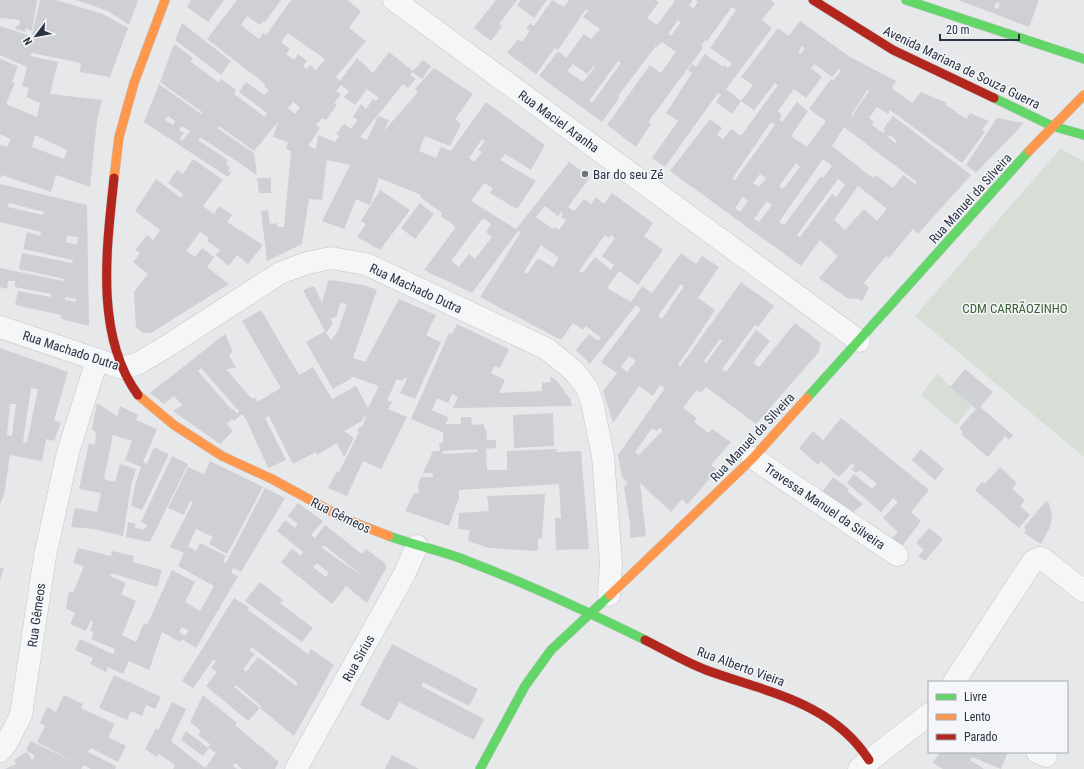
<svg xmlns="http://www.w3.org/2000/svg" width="1084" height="769" viewBox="0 0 1084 769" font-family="'Roboto Condensed',sans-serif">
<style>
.green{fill:#d6ded6}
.building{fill:#ced0d3;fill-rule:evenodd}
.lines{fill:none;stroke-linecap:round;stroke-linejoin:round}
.street-casing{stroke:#c4c6c8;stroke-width:23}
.fast-casing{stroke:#c4c6c8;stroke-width:10}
.slow-casing{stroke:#c4c6c8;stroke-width:10}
.jam-casing{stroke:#c4c6c8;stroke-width:10}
.street{stroke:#f5f6f7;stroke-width:22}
.fast{stroke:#63d668;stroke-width:9}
.slow{stroke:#ff974d;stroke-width:9}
.jam{stroke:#b3261e;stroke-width:9}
.poi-dot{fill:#6c737f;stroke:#f4f6f9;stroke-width:1.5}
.labels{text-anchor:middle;stroke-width:3;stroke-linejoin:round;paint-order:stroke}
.street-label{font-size:13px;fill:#2b3445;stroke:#f4f6f9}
.poi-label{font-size:13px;fill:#2b3445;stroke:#f4f6f9;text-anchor:start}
.park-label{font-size:13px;fill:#3f6138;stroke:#f4f6f9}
</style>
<rect width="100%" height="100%" fill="#e6e8ea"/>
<g class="green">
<path d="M1060,149L1084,161V457L915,316Z"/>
<path d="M937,374L972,406L956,425L921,395Z"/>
</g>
<g class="building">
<path d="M0,0H37L32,31L26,28L25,32L15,29L17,25L19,26L20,20L0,18Z"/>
<path d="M40,0H56L103,14L128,28L110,77L80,72L81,63L32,53L30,56L58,62L50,94L102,100L97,121L90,187L56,175L51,192L2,175L0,178V145L7,147L11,139L0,134V59L18,66L12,82L15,83L6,104L37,117L40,103L26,97L29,88L22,86L27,67L0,55V26L36,38L37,36L32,35ZM35,135L67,150L64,159L32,147Z"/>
<path d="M76,0H138L129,25L108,11Z"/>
<path d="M191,0H224L208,22L187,7Z"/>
<path d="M237,0H281L265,22L263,21L260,25L247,16L241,25L259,39L263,33L266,35L291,0H347L361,11L349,28L366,41L336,77L340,81L357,58L373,73L389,52L413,71L423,60L431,66L422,79L412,72L410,75L416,79L408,88L403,84L360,137L367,140L378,116L389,120L384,131L418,92L415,89L434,68L473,94L455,119L461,124L450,146L425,136L419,151L436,158L441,147L451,151L486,102L545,145L531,170L505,154L500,160L536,181L517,209L490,193L493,188L484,183L471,201L516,229L569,162L590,177L568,207L574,211L584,199L591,204L596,197L604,204L612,193L653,223L644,236L663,250L638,285L619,271L607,288L631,302L642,286L652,293L681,253L696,264L702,256L719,267L698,298L715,310L678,365L680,367L741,282L774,306L758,327L755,325L722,369L726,372L756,330L770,341L753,363L759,367L795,323L821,343L818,353L756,424L706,387L701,393L697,390L683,408L697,418L694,422L709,433L712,429L731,442L711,465L717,470L687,505L682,499L671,512L640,483L646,536L630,538V523L624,487L628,483L622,477L618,455L665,388L660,385L653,396L639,386L613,423L603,391L617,373L601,362L641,309L636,305L590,364L576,350L589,334L598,341L601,338L586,326L583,330L573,323L561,340L480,297L521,232L518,231L472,293L424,270L456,227L441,216L442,213L420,197L421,195L379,178L370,205L356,199L344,229L322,221L350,165L327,160L322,200L309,199L302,244L267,261L261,211L268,210L270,224L277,223V227H284L291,151L286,149L288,142L273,137L278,122L254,151L219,126L217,128L254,153L257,175L200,137L198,140L228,160L226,164L230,167L228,171L231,173L228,177L144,122L159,84L201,114L202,112L160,82L174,44L193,58L190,61L218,82L221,79L236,90L234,94L265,117L267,113L239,92L246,82L264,95L269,90L264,86L265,84L207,39ZM288,33L325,59L316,70L310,65L307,69L303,66L307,61L298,54L294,60L286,54L290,49L281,42ZM341,85L349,91L344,97L355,105L367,89L379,98L376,101L373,99L366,109L361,104L353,117L358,120L351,129L344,124L336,134L339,136L335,142L318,135L316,149L308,146L320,128L316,125L322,118L326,120L337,105L334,103L341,95L336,91ZM293,102L300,107L295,114L288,108ZM168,116L175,121L173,125L165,120ZM182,126L190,131L182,141L180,139L184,133L179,130ZM482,139L485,141L478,150L482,152L474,162L469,158ZM545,206L558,216L561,212L563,214L561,217L566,220L559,230L554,227L553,229L536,217ZM483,218L491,224L486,232L492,237L475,259L469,254L459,267L451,261ZM605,235L609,238L611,235L615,238L602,256L614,265L611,270L595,257L583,273L579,271ZM541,245L559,258L553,267L538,258L527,274L524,272ZM681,284L684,286L662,319L658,316ZM720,339L722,341L706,363L704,361ZM629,356L636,361L627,372L621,367ZM652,428L657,431L659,428L663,430L639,455L635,452Z"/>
<path d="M496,0H517L499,24L502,26L491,41L474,28Z"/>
<path d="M521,0H547L534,18L517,5Z"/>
<path d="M552,0L564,7L569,0H656L659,2L647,18L657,25L675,1L673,0H693L689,5L693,9L698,2L695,0H771L775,3L762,20L772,28L726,89L741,101L753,85L741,77L778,28L789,36L800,21L850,57L896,81L892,88L912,103L921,92L947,103L946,105L966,119L970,113L989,121L982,130L985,132L962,163L890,110L888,114L877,107L869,118L874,122L872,125L883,133L885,131L883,129L893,116L971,175L918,234L913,229L889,258L886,256L864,283L869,288L862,301L859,299L847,298L819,278L838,256L820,240L801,266L670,171L710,119L722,128L717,135L723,139L731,129L741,136L778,85L775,83L754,110L741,101L732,114L716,102L721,95L718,93L665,167L652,158L678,121L666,113L692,73L688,70L692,64L696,67L705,54L723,67L724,65L728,68L732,63L710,48L736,10L732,7L707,41L705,40L701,46L703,48L648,122L651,124L636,147L607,125L650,65L661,73L676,52L662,42L657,47L656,46L618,96L620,97L602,122L539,76L558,51L566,58L584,34L591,39L600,29L583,17L588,11L586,9L558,50L555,48L536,74L507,53L518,39L522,42L530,31L526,29L530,23L534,26ZM678,20L681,22L671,36L668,34ZM802,46L805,48L801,54L798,52ZM618,61L621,63L592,103L589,101ZM573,64L587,74L594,66L595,67L583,82L567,71ZM814,64L832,77L839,69L841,71L833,81L831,79L809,109L826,121L807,147L791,136L808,111L797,102L782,122L779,120L782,115L778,111L794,89L806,98L822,77L811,68ZM868,89L869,91L852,116L851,115ZM771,122L775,125L735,180L732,179ZM844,127L917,182L915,184L903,175L893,188L876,175L873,178L832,146ZM890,135L897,141L895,143L888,137ZM823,159L832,166L823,178L821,176L784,225L779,222ZM796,163L800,167L783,189L779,186ZM760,174L766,178L759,187L753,183ZM838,179L845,185L836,197L832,194L800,237L797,235ZM858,186L887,209L877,221L864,209L845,230L834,220ZM743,197L748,201L740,212L735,208ZM767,201L772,205L759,222L754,219Z"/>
<path d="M958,0H1039L1029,27ZM996,2L1000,4L998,9L994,8Z"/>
<path d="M182,23L231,61L221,75L175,40Z"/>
<path d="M997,118L1024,123L976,173L966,165Z"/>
<path d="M193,159L223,180L203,206L214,214L219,206L232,215L227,222L263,245L248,264L237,255L229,266L216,255L220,250L207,241L209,238L200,232L186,251L195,257L202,248L214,257L207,267L229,284L151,333H143L136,327L134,292L148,274L133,262L140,253L135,250L147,235L153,240L160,230L135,211L156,179L181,198L183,194L168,183L177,170L183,174Z"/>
<path d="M257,178H271V193H259Z"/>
<path d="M0,184L87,205L89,326L61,319V315L15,305L18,291L51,297V294L15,287V281H8L7,289L0,287V268L63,281L64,279L19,269L22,253L72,263L73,260L23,249L27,232L40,236L41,232L0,222ZM9,203L44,212L43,215L8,207ZM67,236L78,237L77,245L66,242ZM65,297L76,299V302L65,300Z"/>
<path d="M380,190L410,210L380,250L357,237L366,224L361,221Z"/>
<path d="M420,203L434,214L415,239L401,228Z"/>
<path d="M330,280L364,285L377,290L353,358L365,362L399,299L436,315L426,335L441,342L415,399L400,393L407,379L404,378L402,381L397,379L387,400L392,402L388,409L407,417L381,469L363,461L347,496L328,488L337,471L339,472L359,432L357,431L360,426L362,427L366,417L364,416L362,421L344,431L354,438L344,457L337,443L317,455L316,452L293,464L269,416L265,418L286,460L268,468L246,419L242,414L234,421L232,419L227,424L233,431L220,444L173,411L182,405L174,396L164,404L150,393L225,334L233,352L229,355L236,368L226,369L252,399L255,397L257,402L281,388L242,321L261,310L299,375L313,367L332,399L356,386L368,408L379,386L350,376L352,378L333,389L306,342L325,331L303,290L314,286L322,303L328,281ZM340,303L347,304L338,331L331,340L326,333L333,323L330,319L337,316ZM201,368L239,411L237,413L233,409L232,410L198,371Z"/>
<path d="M457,324L509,349L500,368L494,366L491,373L505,380L499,393L542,391V383L551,382L550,376L557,381L570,399L572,406L453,408L458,397L452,394L448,403L437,398L432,410L449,418L445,424H461V417H471L472,425L484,424V429H486L487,440H496V448L486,449L487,470H507V451L556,449L557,452L581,451L589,549L556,550L555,518H561L559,484L459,490V498L449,526L405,511L414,493H419L418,484L421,477H433V473H423L433,451H440L439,443H443V431L442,432L411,419L449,333L452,334ZM477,449L478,452L443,454V451Z"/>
<path d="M0,348L68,372L54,420L61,423L54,441L46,439L42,461L10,455L4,495L0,504ZM31,388L38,389L27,443L23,442ZM10,404H16L12,436L7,435Z"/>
<path d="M965,369L993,392L980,407L1013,435L1009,440L1005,436L988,457L961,434L963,432L959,428L976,409L950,387Z"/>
<path d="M97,403L117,416L120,406L138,415L136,420L157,429L143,462L147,464L154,447L169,454L142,510L131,506L135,485L141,467L125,460L132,441L113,435L104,479L115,482L120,464L136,469L131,486L123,536L94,529L71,527L75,508L97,512L101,493L79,489L89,443L95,445L96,432L92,429Z"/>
<path d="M553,413L554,446L514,448L513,415Z"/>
<path d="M841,418L929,490L911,512L921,521L902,546L892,538L898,532L883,518L898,502L893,498L881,512L847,483L854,474L872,489L877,484L860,470L856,473L851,469L855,466L852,463L839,477L821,461L818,465L799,448L813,431L823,440Z"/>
<path d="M921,449L944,469L935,480L912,460Z"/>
<path d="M172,456L188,464L150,542L126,537L128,522L136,524L134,527L144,530L147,525L141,522Z"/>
<path d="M210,461L263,487L227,554L209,544L213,537L196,529L188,546L196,551L200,543L226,556L223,561L226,563L265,488L285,498L241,572L233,568L231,573L238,576L196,648L182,639L180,642L162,632L149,670L129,661L123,674L108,667L106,672L90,664L93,658L75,650L80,639L113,654L115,649L91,639L94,632L90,631L93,622L91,620L86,631L70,624L75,613L66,609L69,591L73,593L84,566L73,563L78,548L111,556L112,551L134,556L133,562L162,570L157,587L111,573L110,576L126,583L121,594L136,601L122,635L136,642L144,623L147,625L172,570L195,582L185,602L200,611L214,586L178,566L184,553L170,547L193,502L190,501L184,515L168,508L188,467L204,474ZM182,627L188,630L186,636L179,632Z"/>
<path d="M1000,467L1017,483L1012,489L1025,500L1020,506L1030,515L1019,528L975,490L982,482L985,484Z"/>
<path d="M833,477L849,489L847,491L863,504L851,514L822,492Z"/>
<path d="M545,494L542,538L538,539V551L489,548L468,541L470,530L458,529L459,513L489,511L487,496Z"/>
<path d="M1046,501L1049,503L1052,515L1050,527L1041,544L1024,533L1026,530L1024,527Z"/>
<path d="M298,503L323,521L311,535L315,538L325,525L362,554L366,549L385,563L386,568L367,603L346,586L332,604L281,562L292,549L301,556L303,552L277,531L285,520L295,528L298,524L288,516ZM324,545L366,579L322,548ZM317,563L329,573L326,577L313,567Z"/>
<path d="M929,528L943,539L925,561L918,556L924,550L916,543Z"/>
<path d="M0,567L4,569L0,580Z"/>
<path d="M260,582L283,600L280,603L313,628L302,642L245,601Z"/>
<path d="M234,598L249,607L248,610L308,654L311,649L334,665L294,736L260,708L261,706L236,685L234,687L260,708L248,721L206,686L217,672L211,668L216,661L213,660L193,688L182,681ZM252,647L298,683L296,686L258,657L246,672L243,669L255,654L249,650Z"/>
<path d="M392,644L478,689L469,706L423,682L421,686L484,719L474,740L399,702L389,721L360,705Z"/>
<path d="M114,675L161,697L155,709L146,705L142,716L131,711L127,720L99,708Z"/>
<path d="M64,695L83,704L81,708L115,724L108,737L126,746L118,762L91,748L88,752L116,766L115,769H91L84,765L81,769H5L16,764L14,760L27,752L32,760L35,756L26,750L31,741L76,763L37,742L45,726L40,723L47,707L56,712Z"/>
<path d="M203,695L237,723L235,725L279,762L275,769H242L235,763L233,766L237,769H173L175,765L159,754L157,757L145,749L156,728L158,730L172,702L186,709L171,741L205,768L216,753L209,748L203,756L181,740L186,731L208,748L210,744L198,735L201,731L190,722Z"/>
<path d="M940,752H1008L1001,769L972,757L970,760L984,769H943L933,763Z"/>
<path d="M392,755L419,769H385Z"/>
</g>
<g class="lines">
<defs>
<g id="street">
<path d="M394,0L859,341"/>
<path d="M0,327L122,368L137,364L169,345L280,273L307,263L331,258L366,264L547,349L574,371L587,388L592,402L603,456L611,563L609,595"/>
<path d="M753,458L897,555"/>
<path d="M954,682L1033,561L1040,558L1043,559L1084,591"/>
<path d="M0,751L6,744L21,715L45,556L68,452L97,360"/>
<path d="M1037,752L1046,756"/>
<path d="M296,769L404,575L417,546"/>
<path d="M859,769L929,714"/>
</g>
<g id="fast">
<path d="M906,0L1084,59"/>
<path d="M994,98L1052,126L1084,135"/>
<path d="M807,398L1029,151"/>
<path d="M389,536C416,546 444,551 470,562C530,585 588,612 645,640"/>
<path d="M480,769L525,686L551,650L610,595"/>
</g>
<g id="slow">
<path d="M1029,151L1084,95"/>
<path d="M114,178L119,137L134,83L165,0"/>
<path d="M138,395L174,425L222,456L272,479L345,519L389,536"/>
<path d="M610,595L753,458L807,398"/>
</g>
<g id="jam">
<path d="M813,0L893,50L994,98"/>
<path d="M114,178C107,246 94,335 138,395"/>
<path d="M645,640C665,650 685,662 706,670C766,692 832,702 869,760"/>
</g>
</defs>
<use href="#street" class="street-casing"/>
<use href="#fast" class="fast-casing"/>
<use href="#slow" class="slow-casing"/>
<use href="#jam" class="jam-casing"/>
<use href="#street" class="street"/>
<use href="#fast" class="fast"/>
<use href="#slow" class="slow"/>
<use href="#jam" class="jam"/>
</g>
<circle class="poi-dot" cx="585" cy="174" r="4"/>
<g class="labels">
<g class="street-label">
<text transform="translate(962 67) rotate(26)" y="5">Avenida Mariana de Souza Guerra</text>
<text transform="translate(559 121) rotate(36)" y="5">Rua Maciel Aranha</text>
<text transform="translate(970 198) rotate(-48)" y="5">Rua Manuel da Silveira</text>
<text transform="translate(416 288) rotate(25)" y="5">Rua Machado Dutra</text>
<text transform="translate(71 350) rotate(18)" y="5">Rua Machado Dutra</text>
<text transform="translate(752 437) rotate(-47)" y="5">Rua Manuel da Silveira</text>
<text transform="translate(825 506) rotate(34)" y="5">Travessa Manuel da Silveira</text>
<text transform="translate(341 515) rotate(26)" y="5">Rua Gêmeos</text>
<text transform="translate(36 615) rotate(-82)" y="5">Rua Gêmeos</text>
<text transform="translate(358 658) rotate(-61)" y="5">Rua Sirius</text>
<text transform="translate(741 666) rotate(20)" y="5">Rua Alberto Vieira</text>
</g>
<g class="poi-label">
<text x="593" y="179">Bar do seu Zé</text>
</g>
<g class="park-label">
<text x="1015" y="313">CDM CARRÃOZINHO</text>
</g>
</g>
<rect x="928" y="681" width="140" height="72" fill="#f4f6f9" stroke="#a4a8b1"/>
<rect x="936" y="694" width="20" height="6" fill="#63d668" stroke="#a4a8b1"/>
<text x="964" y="701" font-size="12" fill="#2b3445">Livre</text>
<rect x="936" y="714" width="20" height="6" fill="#ff974d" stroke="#a4a8b1"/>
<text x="964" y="721" font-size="12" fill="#2b3445">Lento</text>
<rect x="936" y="734" width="20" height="6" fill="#b3261e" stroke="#a4a8b1"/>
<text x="964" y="741" font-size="12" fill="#2b3445">Parado</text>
<g transform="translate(36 36) rotate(238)" stroke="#f4f6f9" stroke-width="3" paint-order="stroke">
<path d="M0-3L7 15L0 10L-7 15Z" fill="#2b3445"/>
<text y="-6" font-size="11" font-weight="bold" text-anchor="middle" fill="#2b3445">N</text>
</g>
<path d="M940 34v6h79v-6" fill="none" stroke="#2b3445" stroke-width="2"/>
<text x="946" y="34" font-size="12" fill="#2b3445" stroke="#f4f6f9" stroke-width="3" paint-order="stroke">20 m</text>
</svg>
